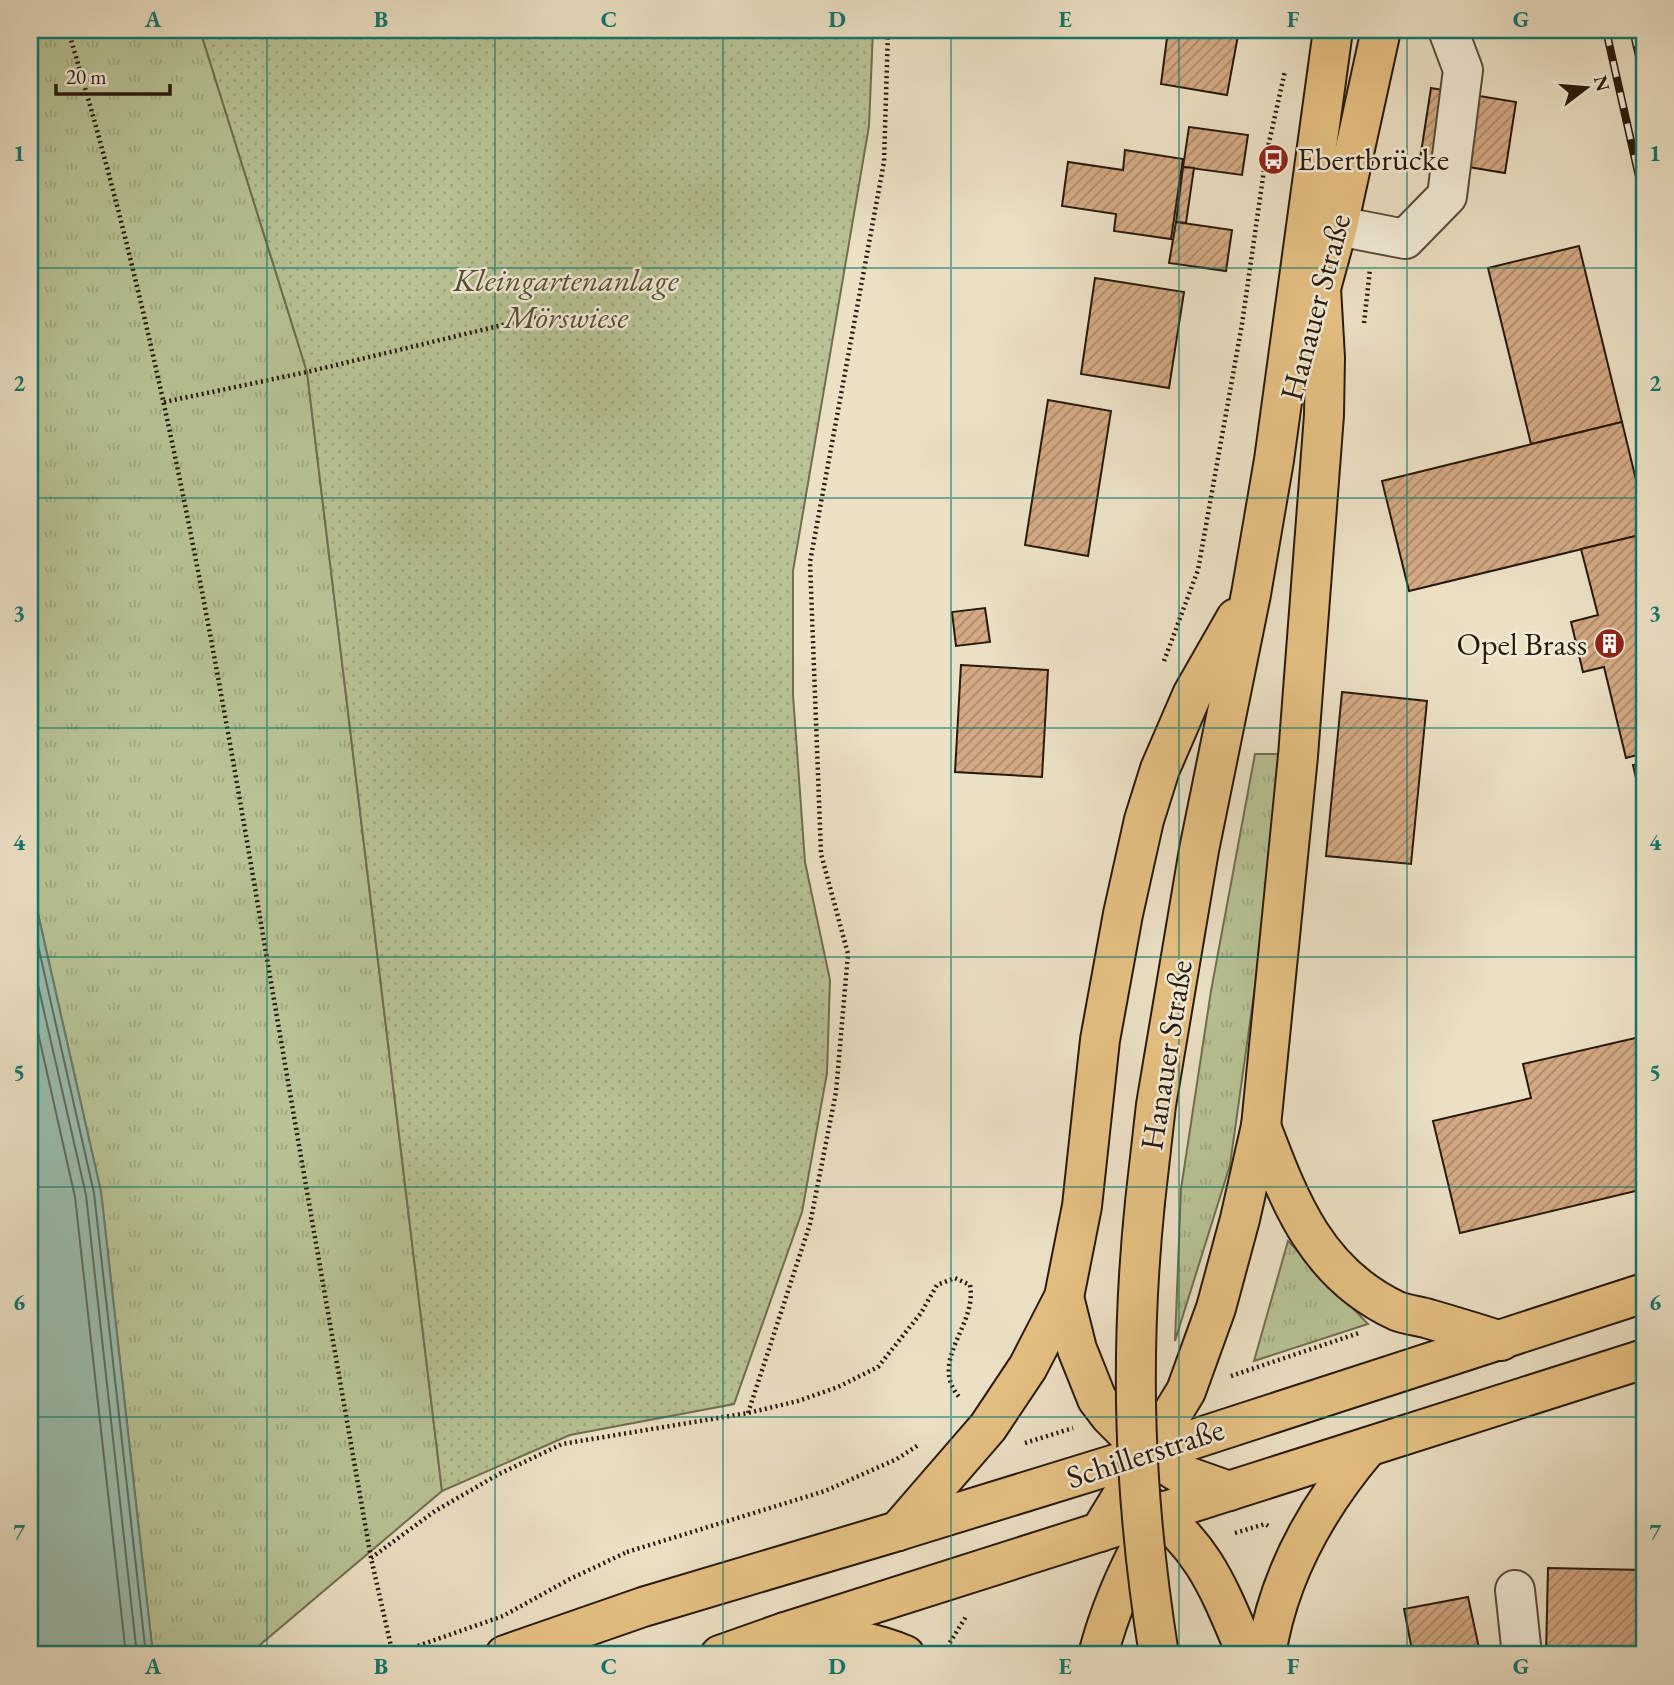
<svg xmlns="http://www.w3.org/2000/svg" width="1674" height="1685" viewBox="0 0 1674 1685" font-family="'EB Garamond',serif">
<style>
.grass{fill:url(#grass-tufts);stroke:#706e51;stroke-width:2}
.garden{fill:url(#garden-dots);stroke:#706e51;stroke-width:2}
.water{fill:#9abeaf;stroke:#6c7c6e;stroke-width:2}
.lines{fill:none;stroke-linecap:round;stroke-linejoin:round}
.shore{stroke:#616c5e;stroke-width:2}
.building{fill:url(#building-hatch);stroke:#28190d;stroke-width:2}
.minor-casing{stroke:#594b3b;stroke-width:42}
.major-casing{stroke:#28190d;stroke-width:42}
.highway-casing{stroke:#28190d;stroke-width:42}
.path{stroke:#28190d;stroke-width:4.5;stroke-dasharray:2 3.5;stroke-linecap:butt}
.minor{stroke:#f3ecd9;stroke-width:38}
.major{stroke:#e6c082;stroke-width:38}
.highway{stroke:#e6c082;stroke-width:38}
.rail-casing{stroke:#28190d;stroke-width:8}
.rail{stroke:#f3ecd9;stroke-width:5;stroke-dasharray:16;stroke-linecap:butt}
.major-bridge-casing{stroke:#28190d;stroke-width:42;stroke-linecap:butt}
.path-bridge{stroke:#28190d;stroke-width:4.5;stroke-dasharray:2 3.5;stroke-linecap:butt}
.major-bridge{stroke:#e6c082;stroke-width:38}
.grid{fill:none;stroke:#0f766e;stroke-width:2;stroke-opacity:0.55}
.labels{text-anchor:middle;stroke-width:5;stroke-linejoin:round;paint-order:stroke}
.poi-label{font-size:32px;fill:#28190d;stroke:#f3ecd9;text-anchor:start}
.park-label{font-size:32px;font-style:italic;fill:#534c36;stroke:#f3ecd9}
.street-label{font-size:32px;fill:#28190d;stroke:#f3ecd9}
.neatline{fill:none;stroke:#0f766e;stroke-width:2.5}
.grid-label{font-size:23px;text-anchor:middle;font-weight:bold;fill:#0f766e}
</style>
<defs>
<pattern id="grass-tufts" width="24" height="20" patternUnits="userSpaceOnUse" patternTransform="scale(1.75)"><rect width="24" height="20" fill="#b8c395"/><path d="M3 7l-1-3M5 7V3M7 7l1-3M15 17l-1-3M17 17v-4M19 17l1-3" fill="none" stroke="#9ea77f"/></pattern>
<pattern id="garden-dots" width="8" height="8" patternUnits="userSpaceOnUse" patternTransform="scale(1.75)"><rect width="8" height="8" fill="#b8c395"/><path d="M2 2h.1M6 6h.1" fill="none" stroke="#9ea77f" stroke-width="1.8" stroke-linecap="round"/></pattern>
<pattern id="building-hatch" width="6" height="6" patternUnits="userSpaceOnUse" patternTransform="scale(1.75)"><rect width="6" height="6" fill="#d4a983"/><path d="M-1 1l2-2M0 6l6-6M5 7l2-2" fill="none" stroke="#ac896a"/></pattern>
</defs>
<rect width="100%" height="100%" fill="#ece1c5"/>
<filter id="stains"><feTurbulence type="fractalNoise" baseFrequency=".00286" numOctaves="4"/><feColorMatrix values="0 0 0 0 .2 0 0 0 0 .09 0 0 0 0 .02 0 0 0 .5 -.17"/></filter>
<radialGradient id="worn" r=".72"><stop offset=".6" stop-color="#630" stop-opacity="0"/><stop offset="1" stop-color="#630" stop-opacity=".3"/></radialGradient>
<g class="grass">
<path d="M30,30H200L307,372L442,1491L248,1655H153L101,1192L30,878Z"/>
<path d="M1255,754H1279L1259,958L1230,1165L1175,1341L1181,1189L1211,991Z"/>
<path d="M1288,1241L1368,1324L1254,1361Z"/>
</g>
<path class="garden" d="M200,30H873L869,126L793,571V695L805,862L830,980L827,1073L802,1212L734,1404L570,1435L442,1491L307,372Z"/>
<path class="water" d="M30,879L101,1192L153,1655H30Z"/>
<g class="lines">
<g class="shore">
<path d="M30,910L94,1193L146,1655"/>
<path d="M30,950L86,1195L137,1655"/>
<path d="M30,997L75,1197L126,1655"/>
</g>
</g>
<g class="building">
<path d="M1168,30H1239L1227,95L1161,84Z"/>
<path d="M1431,88L1516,102L1505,173L1420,159Z"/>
<path d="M1189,127L1248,135L1242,175L1183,167Z"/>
<path d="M1125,150L1183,159L1171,239L1114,231L1116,214L1062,206L1068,162L1123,170Z"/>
<path d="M1183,167L1194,168L1186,223L1176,222Z"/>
<path d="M1176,222L1232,230L1226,271L1169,263Z"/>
<path d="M1579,246L1622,422L1531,444L1488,268Z"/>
<path d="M1095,278L1184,292L1169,388L1081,374Z"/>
<path d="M1048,400L1111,411L1088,556L1025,545Z"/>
<path d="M1622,422L1644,513V534L1409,591L1382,481Z"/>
<path d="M1644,534V753L1626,758L1604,667L1583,672L1571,622L1598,615L1581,549Z"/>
<path d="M985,608L990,642L956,646L952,612Z"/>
<path d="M961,665L1048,670L1042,777L955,772Z"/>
<path d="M1342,692L1427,701L1411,864L1326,856Z"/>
<path d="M1644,763V813L1633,765Z"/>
<path d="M1644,1036V1189L1460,1233L1433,1121L1531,1098L1523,1064Z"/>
<path d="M1548,1568L1644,1570V1655H1546Z"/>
<path d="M1468,1597L1479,1648L1444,1655H1413L1404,1609Z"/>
</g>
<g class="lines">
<defs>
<g id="minor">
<path d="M1338,226L1405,239L1447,196L1463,70L1448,30"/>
<path d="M1515,1590L1522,1655"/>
</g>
<g id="major">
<path d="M1315,310L1338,226L1381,30"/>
<path d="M1261,1126C1290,1203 1317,1274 1397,1311C1407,1315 1419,1316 1429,1319C1453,1326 1477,1333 1501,1341"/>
<path d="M1145,1202L1156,1105L1199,850L1251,594L1274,460L1333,30"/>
<path d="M1064,1297L1077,1349L1097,1399L1110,1416L1148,1454L1181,1474L1229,1491"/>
<path d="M1142,1501C1204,1544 1219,1589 1247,1655"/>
<path d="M898,1531L988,1427L1028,1367L1064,1297L1082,1206L1100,1040L1123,914L1144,820L1160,769L1192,695L1236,618"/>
<path d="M898,1531L1148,1454L1644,1293"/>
<path d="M1100,1532L1186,1391L1216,1308L1240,1219L1261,1126L1298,756L1324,415L1325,358L1321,288"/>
<path d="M785,1632L1644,1359"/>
<path d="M801,1633C837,1636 872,1641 905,1655"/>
<path d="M1098,1655C1110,1608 1129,1566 1153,1524"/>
<path d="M1266,1655C1278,1576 1317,1507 1368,1447"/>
</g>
<g id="highway">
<path d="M505,1655L643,1607L898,1531"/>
<path d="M720,1655L785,1632"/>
</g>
</defs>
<use href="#minor" class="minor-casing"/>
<use href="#major" class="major-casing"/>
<use href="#highway" class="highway-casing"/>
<g class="path">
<path d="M68,30C158,327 212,634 264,941C299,1147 335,1353 371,1558L393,1655"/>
<path d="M1364,323L1370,269"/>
<path d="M164,402L307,372L540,316"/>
<path d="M1164,661L1198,570L1242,324L1266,156L1285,71"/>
<path d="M1231,1376L1359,1333"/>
<path d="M748,1413L810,1224L836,1092L848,954L821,854L810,562L884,162L888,30"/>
<path d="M1025,1443L1073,1428"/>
<path d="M1235,1533L1265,1524L1270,1527"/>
<path d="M627,1552L825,1491L897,1459L920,1444"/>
<path d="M371,1558L435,1511L499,1474L562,1444L748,1413L798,1401L838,1387L878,1367L921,1313L937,1285L955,1278L970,1285C978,1326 926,1362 961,1399"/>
<path d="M944,1652L967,1615"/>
</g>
<use href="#minor" class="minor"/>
<use href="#major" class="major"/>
<use href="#highway" class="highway"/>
<defs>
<g id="rail">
<path d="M1606,30L1644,199"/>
<path d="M1633,30L1644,79"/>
</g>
</defs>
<use href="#rail" class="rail-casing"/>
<use href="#rail" class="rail"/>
<defs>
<path id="major-bridge" d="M1145,1202C1129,1360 1134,1498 1159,1655"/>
</defs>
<use href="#major-bridge" class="major-bridge-casing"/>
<path class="path-bridge" d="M392,1655L503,1616L570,1579L627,1552"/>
<use href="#major-bridge" class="major-bridge"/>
</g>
<path class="grid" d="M267,30V1655M495,30V1655M723,30V1655M951,30V1655M1179,30V1655M1407,30V1655M30,268H1644M30,498H1644M30,728H1644M30,957H1644M30,1187H1644M30,1417H1644"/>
<defs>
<symbol id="bus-disc" viewBox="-11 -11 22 22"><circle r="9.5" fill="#8f2418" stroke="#f3ecd9"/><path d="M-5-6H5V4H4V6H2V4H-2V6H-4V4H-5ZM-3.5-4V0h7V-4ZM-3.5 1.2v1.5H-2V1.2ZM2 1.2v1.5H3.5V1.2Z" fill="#fff"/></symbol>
<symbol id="building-disc" viewBox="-11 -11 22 22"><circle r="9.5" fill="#8f2418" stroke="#f3ecd9"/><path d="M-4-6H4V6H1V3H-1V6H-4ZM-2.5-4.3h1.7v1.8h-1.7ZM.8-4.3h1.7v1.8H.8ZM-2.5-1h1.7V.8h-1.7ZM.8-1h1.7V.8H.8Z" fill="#fff"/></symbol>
</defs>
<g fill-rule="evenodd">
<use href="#bus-disc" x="1256" y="142" width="35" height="35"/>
<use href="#building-disc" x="1592" y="626" width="35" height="35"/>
</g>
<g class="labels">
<g class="poi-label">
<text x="1297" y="170">Ebertbrücke</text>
<text x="1587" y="655" text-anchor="end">Opel Brass</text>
</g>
<g class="park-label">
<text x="566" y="291">Kleingartenanlage<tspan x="566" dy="37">Mörswiese</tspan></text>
</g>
<g class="street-label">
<text transform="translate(1315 307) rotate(-75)" y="11">Hanauer Straße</text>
<text transform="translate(1166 1055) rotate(-81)" y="11">Hanauer Straße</text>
<text transform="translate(1145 1453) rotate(-18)" y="11">Schillerstraße</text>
</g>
</g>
<rect width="1674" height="1685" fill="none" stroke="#ece1c5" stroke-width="77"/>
<g transform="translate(1586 88) rotate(74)" stroke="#f3ecd9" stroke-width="5" paint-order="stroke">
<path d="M0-5L12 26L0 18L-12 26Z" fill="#28190d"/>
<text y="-10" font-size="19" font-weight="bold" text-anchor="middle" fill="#28190d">N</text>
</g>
<path d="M56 84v10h114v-10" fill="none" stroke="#28190d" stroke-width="3.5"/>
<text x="66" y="84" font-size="21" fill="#28190d" stroke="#f3ecd9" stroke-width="5" paint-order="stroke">20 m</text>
<rect x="38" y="38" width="1598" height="1608" class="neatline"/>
<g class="grid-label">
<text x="153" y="27">A</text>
<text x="381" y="27">B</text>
<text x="609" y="27">C</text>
<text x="837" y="27">D</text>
<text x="1065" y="27">E</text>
<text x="1293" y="27">F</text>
<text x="1521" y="27">G</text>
<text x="19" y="161">1</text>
<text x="1655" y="161">1</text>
<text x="19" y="391">2</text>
<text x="1655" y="391">2</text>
<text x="19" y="621">3</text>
<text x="1655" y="621">3</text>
<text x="19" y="850">4</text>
<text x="1655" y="850">4</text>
<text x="19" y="1080">5</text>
<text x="1655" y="1080">5</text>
<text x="19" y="1310">6</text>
<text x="1655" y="1310">6</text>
<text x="19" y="1540">7</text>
<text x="1655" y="1540">7</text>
<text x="153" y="1674">A</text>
<text x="381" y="1674">B</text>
<text x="609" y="1674">C</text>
<text x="837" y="1674">D</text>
<text x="1065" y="1674">E</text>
<text x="1293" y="1674">F</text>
<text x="1521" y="1674">G</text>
</g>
<rect width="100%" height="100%" filter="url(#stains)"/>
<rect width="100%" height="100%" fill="url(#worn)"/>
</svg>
